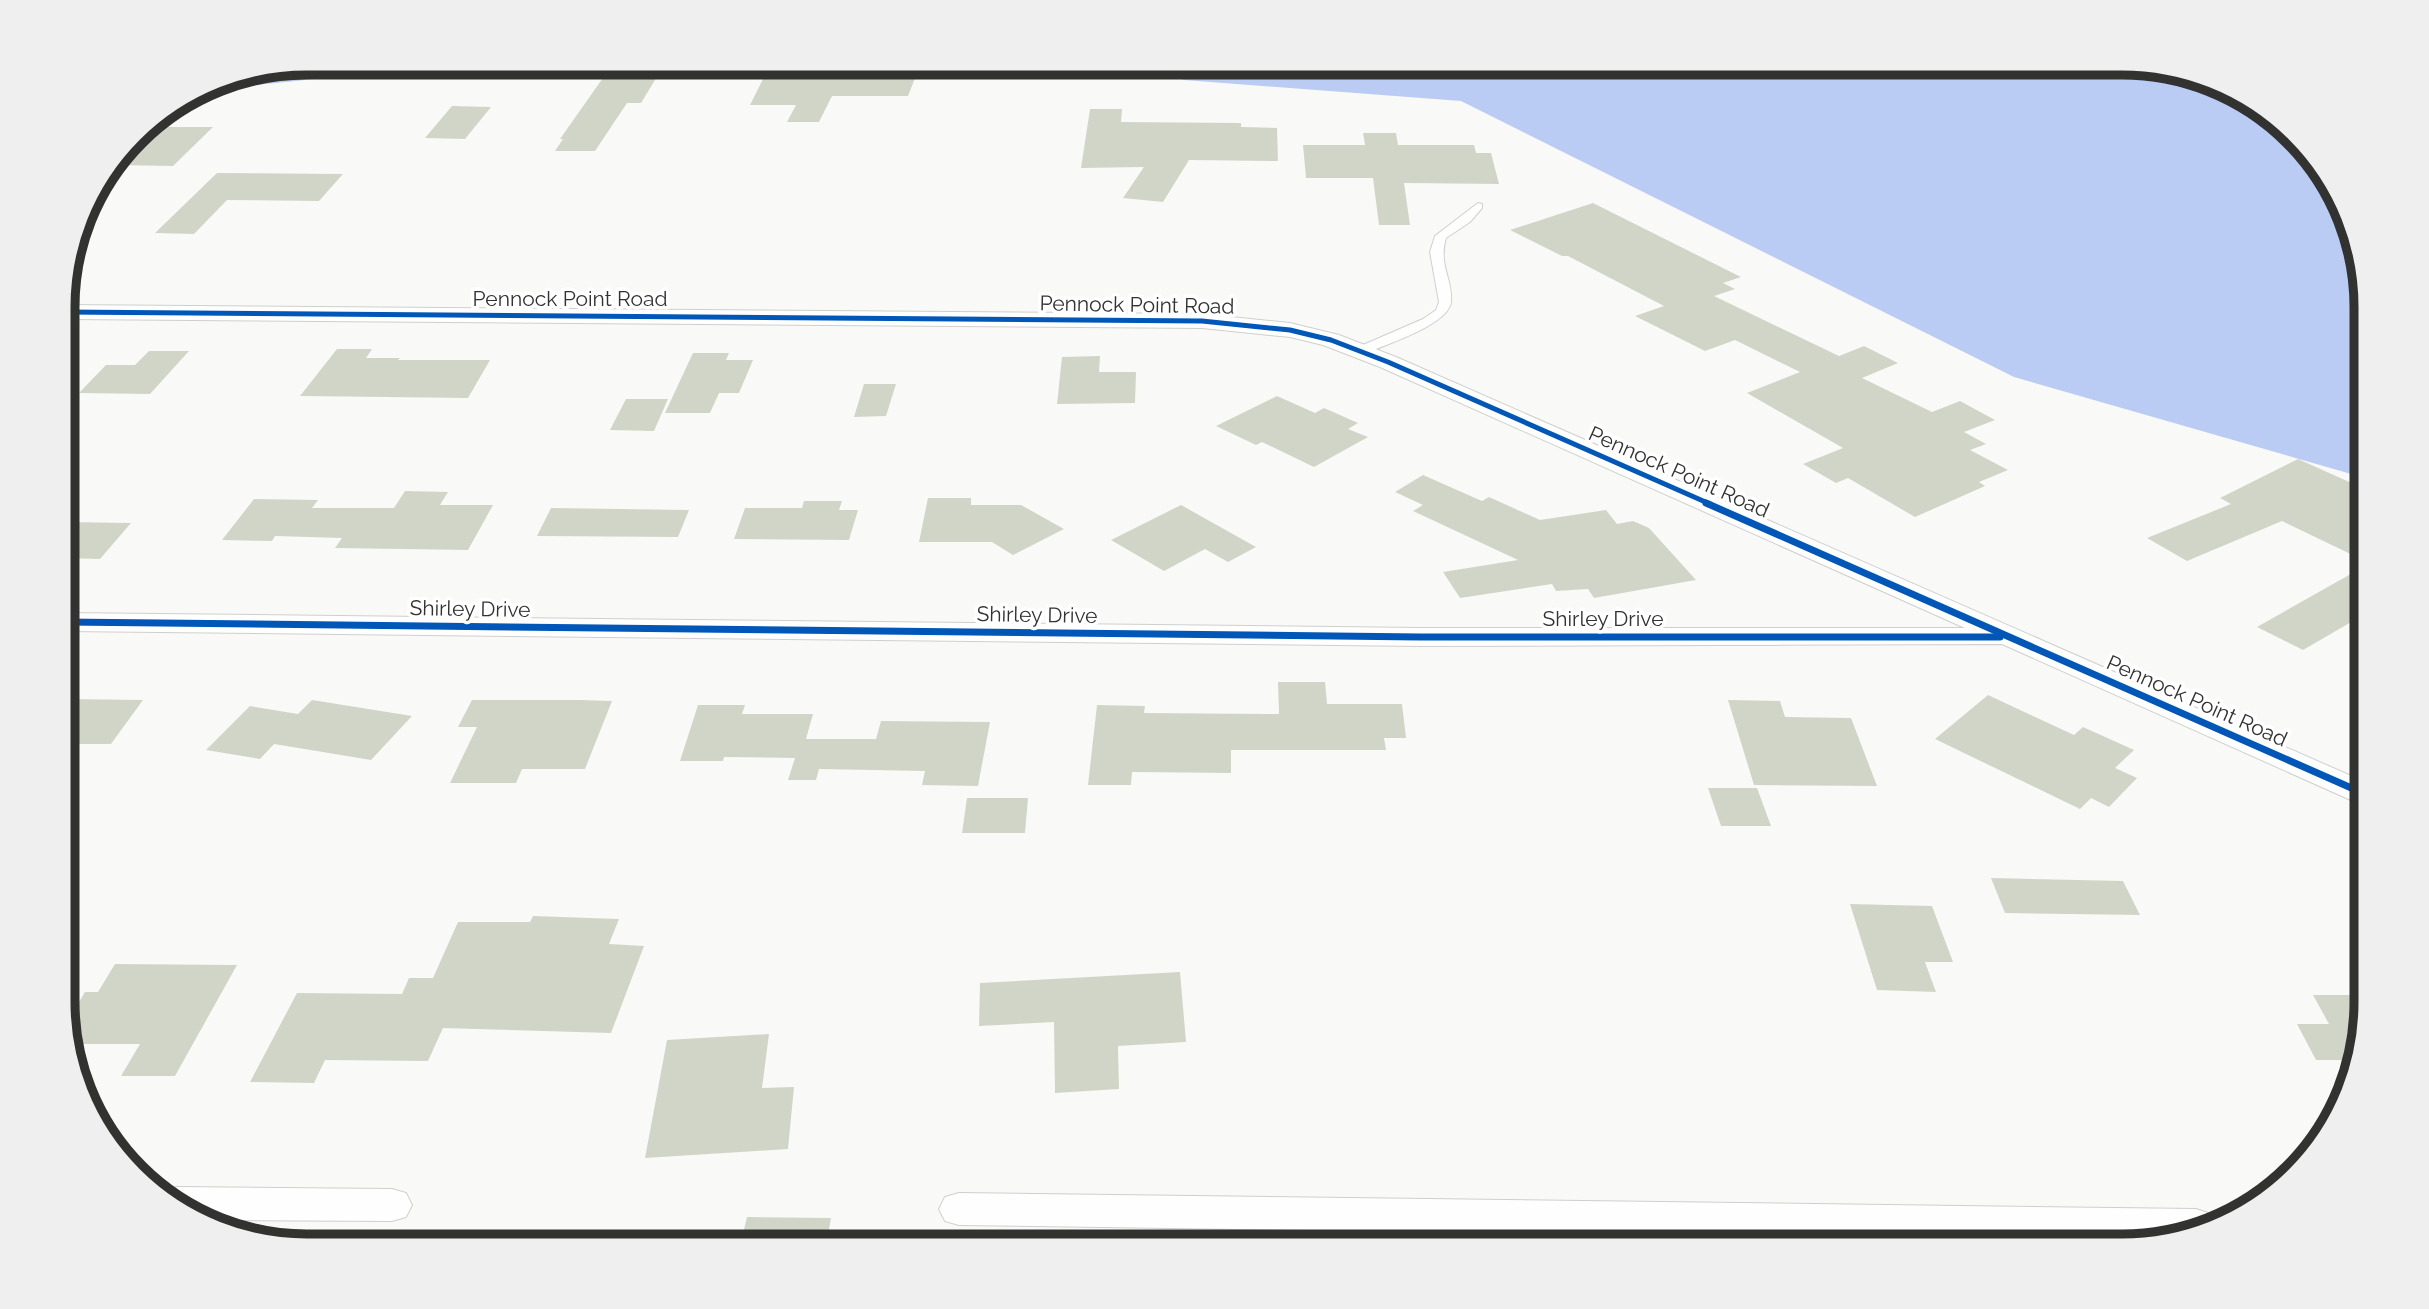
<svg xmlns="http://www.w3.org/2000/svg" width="2429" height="1309" viewBox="0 0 2429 1309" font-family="Raleway,sans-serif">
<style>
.water{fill:#bbccf4}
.building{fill:#d1d5c7}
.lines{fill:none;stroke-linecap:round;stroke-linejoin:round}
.lane-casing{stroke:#cfd0cd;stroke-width:2}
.street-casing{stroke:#cfd0cd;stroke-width:2}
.lane{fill:#fefefe;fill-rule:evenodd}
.street{fill:#fefefe;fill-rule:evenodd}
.cycleway-far1-casing{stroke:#fff;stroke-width:9}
.cycleway-casing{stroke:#fff;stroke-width:11}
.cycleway-far1{stroke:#0057b8;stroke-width:5}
.cycleway{stroke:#0057b8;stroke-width:7}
.labels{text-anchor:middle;stroke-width:7;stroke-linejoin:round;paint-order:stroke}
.street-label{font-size:21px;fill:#323231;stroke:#fff}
.rim{fill:none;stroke:#323231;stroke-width:9}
</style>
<rect width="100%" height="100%" fill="#f9faf7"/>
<g class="water">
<path d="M307,63H471L199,91L214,81Z"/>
<path d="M1138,63H2122L2230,88L2325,171L2364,276L2365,478L2014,377L1461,101L1184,80Z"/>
</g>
<g class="building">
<path d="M777,63H921L908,96H832L819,122H787L796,105H750L767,71H773Z"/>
<path d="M605,75H658L641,103H627L595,151H555L563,139H560Z"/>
<path d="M452,106L491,107L465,139L425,138Z"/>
<path d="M1090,109H1122L1121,122L1241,123V127L1277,128L1278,161L1189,160L1163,202L1123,198L1144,167L1081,168Z"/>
<path d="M144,127H213L173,166L114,165Z"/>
<path d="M1363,133H1396L1398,145H1474L1476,153H1491L1499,184L1404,183L1410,225H1379L1373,178H1306L1303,145H1365Z"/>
<path d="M217,173L343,174L319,201L227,200L194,234L155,233Z"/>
<path d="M1593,203L1741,277L1723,283L1735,289L1714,296L1839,356L1864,346L1898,363L1862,378L1932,412L1960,401L1995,420L1964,432L1986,444L1970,450L2008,470L1979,482L1985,486L1915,517L1848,478L1836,483L1803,464L1843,448L1747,393L1800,372L1735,340L1705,351L1635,316L1664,306L1568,256H1562L1510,230Z"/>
<path d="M337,349H372L366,358H400L398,360H490L468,398L300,396Z"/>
<path d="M149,351H189L150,394L79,393L106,365H135Z"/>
<path d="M693,353H729L726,360H753L739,393H719L710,413H665Z"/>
<path d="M1100,356L1099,372H1136L1135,403L1057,404L1062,357Z"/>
<path d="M864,384H896L886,416L854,417Z"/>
<path d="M1277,396L1315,413L1324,408L1358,423L1348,429L1368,437L1314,467L1262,442L1256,445L1216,426Z"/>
<path d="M626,399H668L654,431L610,430Z"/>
<path d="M2298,459L2365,489V561L2282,521L2187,561L2147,538L2231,504L2220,498Z"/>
<path d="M1423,475L1482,501L1489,497L1540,520L1606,510L1617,524L1633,521L1649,528L1696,580L1594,598L1588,589L1556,591L1552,584L1460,598L1443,572L1518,560L1413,511L1423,505L1395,492Z"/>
<path d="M405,491L448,492L440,505H493L468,550L335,548L342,538L275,536L272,541L222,540L254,499L318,500L312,508H394Z"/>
<path d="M928,498H971V505H1021L1064,529L1013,555L992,542H919Z"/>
<path d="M804,501H842L839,510H858L849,540L734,539L745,508H802Z"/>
<path d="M1181,505L1256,547L1228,562L1205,549L1164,571L1111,540Z"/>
<path d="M551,508L689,510L678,537L537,536Z"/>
<path d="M64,522L131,523L100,559L64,558Z"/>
<path d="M2365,566V614L2303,650L2257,627Z"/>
<path d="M1278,682H1325L1327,704H1402L1406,738H1384L1386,750H1231V773L1132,772L1131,785H1088L1097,705L1145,706L1144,713L1279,714Z"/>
<path d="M1988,695L2074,735L2083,727L2134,750L2115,768L2137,778L2109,807L2091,798L2080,809L1935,739Z"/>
<path d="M64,699L143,700L111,744H65Z"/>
<path d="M312,700L412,716L371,760L274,744L260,759L206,750L250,706L298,714Z"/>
<path d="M472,700H580L612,701L585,769H522L516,783H450L477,727H458Z"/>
<path d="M1728,700L1780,701L1785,717L1851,718L1877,786L1754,785Z"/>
<path d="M698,705H745L742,714H813L806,739H876L881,721L990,722L978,786L922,785L925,771L819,769L816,780H788L795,758L724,757L723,761H680Z"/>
<path d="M1708,788H1757L1771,826H1721Z"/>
<path d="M967,798H1028L1025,833H962Z"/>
<path d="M1991,878L2123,881L2140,915L2005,913Z"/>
<path d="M1850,904L1932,906L1953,962H1925L1936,992L1877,990Z"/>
<path d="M533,916L619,919L609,944L644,946L611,1033L443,1028L428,1061L325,1060L314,1083L250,1082L297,993L402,994L409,978H433L458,922H530Z"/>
<path d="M115,964L237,965L175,1076H121L140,1044H69L65,1025L85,992H98Z"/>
<path d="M1180,972L1186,1042L1118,1046L1119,1089L1055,1093L1054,1022L979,1026L980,983Z"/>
<path d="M2313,995H2366L2352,1063L2350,1060H2316L2297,1024H2329Z"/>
<path d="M769,1034L762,1088L794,1087L788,1149L645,1158L667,1040Z"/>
<path d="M747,1217L831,1218L826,1246H740Z"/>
</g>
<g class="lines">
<defs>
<path id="lane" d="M1478,203L1482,204V208L1470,222L1446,238C1438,265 1453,279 1451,302C1449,325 1384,345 1364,354H1356V348L1423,319L1436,310L1439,302L1430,252L1435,236Z"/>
<g id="street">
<path d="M64,305L1202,314L1290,323L1339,335L1396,357L2365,782V804L2353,801L2002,644L1420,646L64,631V613L1420,628H1965L1380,367L1323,345L1290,337L1202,328L64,319Z"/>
<path d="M177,1187L392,1189L406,1193L412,1205L406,1217L392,1221L197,1220L163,1191Z"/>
<path d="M959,1193L2196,1209L2211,1214L2213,1220L2148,1242L959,1225L945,1221L939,1209L945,1197Z"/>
</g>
</defs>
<use href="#lane" class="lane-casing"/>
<use href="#street" class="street-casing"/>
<use href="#lane" class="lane"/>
<use href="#street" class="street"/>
<defs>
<path id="cycleway-far1" d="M64,312L1202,321L1290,330L1331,340L1388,362L1710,504"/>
<g id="cycleway">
<path d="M1706,503L2365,794"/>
<path d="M64,622L1420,637H2000"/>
</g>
</defs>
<use href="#cycleway-far1" class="cycleway-far1-casing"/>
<use href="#cycleway" class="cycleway-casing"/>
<use href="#cycleway-far1" class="cycleway-far1"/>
<use href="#cycleway" class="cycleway"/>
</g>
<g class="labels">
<g class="street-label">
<text x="570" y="306">Pennock Point Road</text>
<text transform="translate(1137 305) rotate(1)" y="7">Pennock Point Road</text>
<text transform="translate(1679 472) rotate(24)" y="7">Pennock Point Road</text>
<text transform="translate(470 609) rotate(1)" y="7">Shirley Drive</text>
<text transform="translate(1037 615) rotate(1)" y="7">Shirley Drive</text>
<text x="1603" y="626">Shirley Drive</text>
<text transform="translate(2197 701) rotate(24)" y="7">Pennock Point Road</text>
</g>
</g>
<path d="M0 0H2429V1309H0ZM307 75H2122A232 232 0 0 1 2354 307V1002A232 232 0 0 1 2122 1234H307A232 232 0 0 1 75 1002V307A232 232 0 0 1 307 75Z" fill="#efefef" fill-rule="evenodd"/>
<path class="rim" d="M307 75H2122A232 232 0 0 1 2354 307V1002A232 232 0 0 1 2122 1234H307A232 232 0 0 1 75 1002V307A232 232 0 0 1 307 75Z"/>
</svg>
